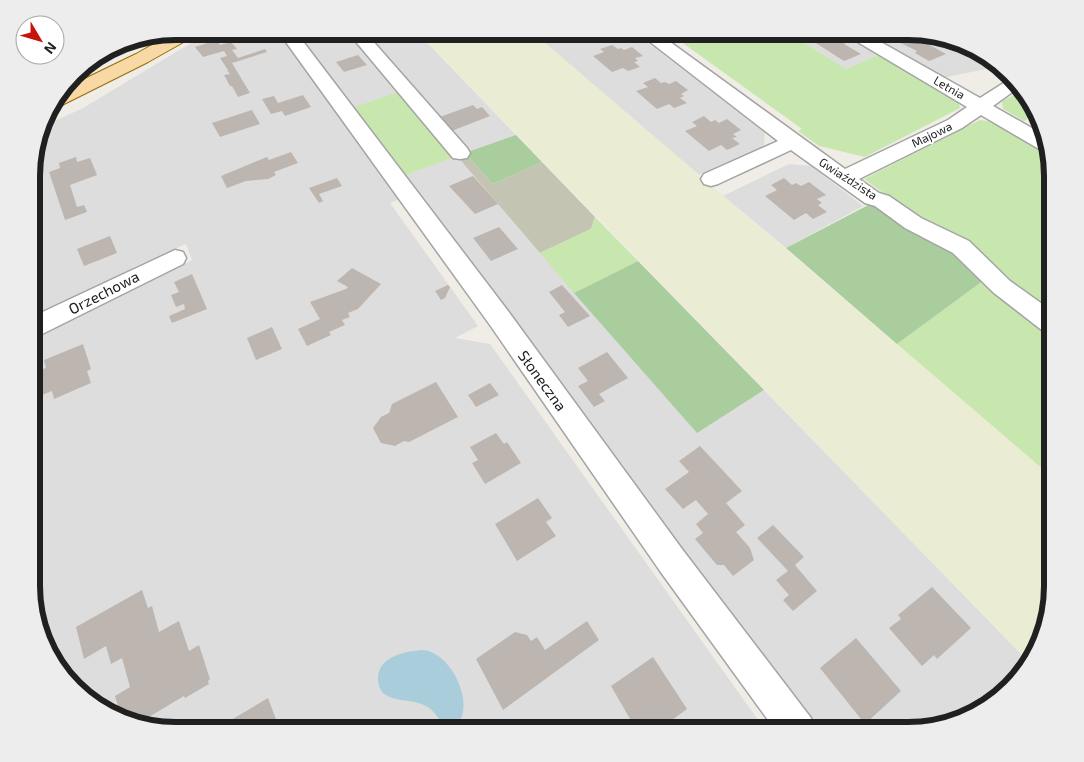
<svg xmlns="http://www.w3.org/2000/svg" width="1084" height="762" viewBox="0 0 1084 762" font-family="'Exo 2',sans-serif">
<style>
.residential{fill:#dedddd}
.construction{fill:#c3c4b2}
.farmland{fill:#eaedd3}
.grass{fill:#c8e7af}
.forest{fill:#a9cd9d}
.water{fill:#a9cddb}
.building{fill:#bdb6b0}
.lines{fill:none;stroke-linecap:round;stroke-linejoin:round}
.minor-casing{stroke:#a4a4a4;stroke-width:3}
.major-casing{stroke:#946d07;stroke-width:2}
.minor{fill:#fff;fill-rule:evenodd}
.major{fill:#f8d8a4;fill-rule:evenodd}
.labels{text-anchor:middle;stroke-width:4;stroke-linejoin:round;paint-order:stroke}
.far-street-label{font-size:12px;fill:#202020;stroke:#fff}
.street-label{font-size:15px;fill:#202020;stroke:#fff}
.rim{fill:none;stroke:#202020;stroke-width:6}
</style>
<rect width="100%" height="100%" fill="#f0ede7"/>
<g class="residential">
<path d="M211,31H281L405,197L390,203L478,326L455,338L490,344L766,731L167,730L88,701L51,658L32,604V336L192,260L186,244L138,265L83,297L32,322V158L42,127L83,108Z"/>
<path d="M289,31H416L516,135L458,156L697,432L764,390L1028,661L1023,674L972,716L908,731H820L401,177L457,156L349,109Z"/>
<path d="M531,31H632L765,132L764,145L699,175Z"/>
<path d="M786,31L846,32L882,53L846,69Z"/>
<path d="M857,32H917L996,61L1000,66L938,79Z"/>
<path d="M789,164L811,166L863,206L786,248L723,196Z"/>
</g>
<path class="construction" d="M465,153L493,184L542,162L595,217L591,229L540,253L457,156Z"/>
<path class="farmland" d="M416,31H531L1052,477V595L1028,661Z"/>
<g class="grass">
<path d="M666,31H786L846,69L882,53L957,97L960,108L865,157L819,146L798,131L802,129Z"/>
<path d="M401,91L457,156L401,177L349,109Z"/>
<path d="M1021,92L1038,113L1024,121L1003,109L1002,101Z"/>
<path d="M980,120L1001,123L1048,151L1052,167V315L864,179Z"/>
<path d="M595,217L638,261L574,293L540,253L591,229Z"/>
<path d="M984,280L1052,330V477L897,344Z"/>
</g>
<g class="forest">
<path d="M516,135L542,162L493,184L465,153Z"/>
<path d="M876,201L950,246L984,280L897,344L786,248Z"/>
<path d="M638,261L764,390L697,433L574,293Z"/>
</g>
<path class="water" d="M421,650C455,650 482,720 448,729C439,722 436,710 424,705C412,699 393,702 383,693C380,690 378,684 378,680C377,657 403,652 421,650Z"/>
<g class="building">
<path d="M238,31H268L271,34L252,41Z"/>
<path d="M563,31H595L599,34L587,38L583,35L572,39Z"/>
<path d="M804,32H830L847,42L844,44L861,54L844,61L800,33Z"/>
<path d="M889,32H906L946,54L929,61L915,53L917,51L882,34Z"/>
<path d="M217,40L220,45L231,42L237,49L232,50L238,58L265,49L267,52L232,63L250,93L238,97L232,86H230L224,75L230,74L227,70H228L220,58L227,56L224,51L203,57L195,47Z"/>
<path d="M612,45L618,49L621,48L624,50L632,47L643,56L635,58L638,61L634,62L640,67L628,71L623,68L612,72L593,56L604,52L600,49Z"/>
<path d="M358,55L367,65L344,72L336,62Z"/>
<path d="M655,78L661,83L665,82L669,84L676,81L688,90L681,94L684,96L680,98L687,103L674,108L669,104L657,109L636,91L648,87L643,83Z"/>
<path d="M303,95L311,107L285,116L282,111L271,114L262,99L274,96L278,103Z"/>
<path d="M473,105L477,109L482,107L490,116L449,132L437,118Z"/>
<path d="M252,110L260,124L220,137L212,123Z"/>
<path d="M704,116L711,122L715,120L719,123L727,119L741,130L733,134L737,137L732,138L740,144L727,150L721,145L709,151L685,131L697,126L692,122Z"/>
<path d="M291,152L298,163L274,172L276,175L268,179L246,181L227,188L221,176L267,157L269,160Z"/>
<path d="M76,157L77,162L90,158L97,175L70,185L77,207L84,205L87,212L65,220L49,172L60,168L59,163Z"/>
<path d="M473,176L498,204L475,214L449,186Z"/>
<path d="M337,178L342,186L319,194L323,201L319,203L309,188Z"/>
<path d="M784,178L792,185L796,183L801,186L809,182L826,195L817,199L822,203L818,205L827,212L813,219L806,213L794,220L765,196L777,190L771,185Z"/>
<path d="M499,227L518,249L491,261L473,238Z"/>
<path d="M110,236L117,253L84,266L77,249Z"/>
<path d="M352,268L381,284L358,309L348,313L350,317L342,320L345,325L329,332L331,335L307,346L298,329L320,319L310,302L346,289L348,287L337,281Z"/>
<path d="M192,274L207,309L172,323L169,316L185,309L184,304L176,307L171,295L179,292L174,282Z"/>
<path d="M448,285L450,287L445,298L441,300L435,291Z"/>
<path d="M562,285L590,316L568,327L559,315L565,312L549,292Z"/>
<path d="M272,327L282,349L256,360L247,338Z"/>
<path d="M83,344L91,369L87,371L91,383L54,399L52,391L32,399V373L46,368L44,360Z"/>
<path d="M607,352L628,378L599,394L605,401L594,407L578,386L588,381L578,368Z"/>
<path d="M436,382L458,417L409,442L404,441L395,446L381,443L373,428L381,417L389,413L392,404Z"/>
<path d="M490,383L499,395L476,407L468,395Z"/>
<path d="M496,433L504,444L507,442L521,463L485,484L472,463L478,460L470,447Z"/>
<path d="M700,446L742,491L726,503L745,525L736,532L750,548L754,560L733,576L724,565H717L695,539L703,533L696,524L708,514L696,500L683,509L665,489L689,472L679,461Z"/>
<path d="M538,498L552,518L546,522L556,536L517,561L495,524Z"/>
<path d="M773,525L804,557L795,565L817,591L793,611L783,600L789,595L776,580L788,571L757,538Z"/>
<path d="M932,587L971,628L937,659L934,655L922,666L889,628L901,619L898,615Z"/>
<path d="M142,590L148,608L152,606L159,632L179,621L189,651L199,645L210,679L208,681L209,684L185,698L184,696L142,721L120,713L115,696L130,687L122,658L111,664L106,646L84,659L76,627Z"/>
<path d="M587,621L599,640L503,710L476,659L515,632L527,635L531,641L537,637L545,650Z"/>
<path d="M856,638L901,691L865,724L820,668Z"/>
<path d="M653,657L687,709L657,731H637L611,686Z"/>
<path d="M268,698L277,722L268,729L269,730H218L227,725L226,723Z"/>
</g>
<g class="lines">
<defs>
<g id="minor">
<path d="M278,31H295L508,311L682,549L811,718L816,731H776L660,571L490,325Z"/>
<path d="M347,31H364L467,148L470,153L467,158L460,159L453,158Z"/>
<path d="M636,31H655L845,169L948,120L967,107L846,35L844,32H863L980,98L1010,79L1018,88L993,106L1044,135L1048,151L1039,149L981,115L962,128L859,179L879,193L889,196L921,218L969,241L1010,281L1052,311V334L1043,331L994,293L953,253L905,228L875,206L865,203L791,150L718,184L711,186L704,184L701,179L704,174L778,141Z"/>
<path d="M175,250L183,252L186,258L183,264L32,339V317Z"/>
</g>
<path id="major" d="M177,31H198L196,35L148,62L62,105L51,106L64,89L136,54Z"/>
</defs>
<use href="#minor" class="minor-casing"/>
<use href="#major" class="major-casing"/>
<use href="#minor" class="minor"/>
<use href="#major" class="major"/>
</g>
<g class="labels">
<g class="far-street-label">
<text transform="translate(949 88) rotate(30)" y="4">Letnia</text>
<text transform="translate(932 135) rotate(-26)" y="4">Majowa</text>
<text transform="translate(848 179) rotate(33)" y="4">Gwiaździsta</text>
</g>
<g class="street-label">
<text transform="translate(104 293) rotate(-27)" y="5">Orzechowa</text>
<text transform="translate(542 381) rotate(54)" y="5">Słoneczna</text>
</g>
</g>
<path d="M0 0H1084V762H0ZM176 40H908A136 136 0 0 1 1044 176V586A136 136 0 0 1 908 722H176A136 136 0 0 1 40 586V176A136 136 0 0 1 176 40Z" fill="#ededed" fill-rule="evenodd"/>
<path class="rim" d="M176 40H908A136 136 0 0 1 1044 176V586A136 136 0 0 1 908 722H176A136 136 0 0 1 40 586V176A136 136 0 0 1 176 40Z"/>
<g transform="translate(40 40) rotate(128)"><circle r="24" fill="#ffffff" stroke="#a6a6a6"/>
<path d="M0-4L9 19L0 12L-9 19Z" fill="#c6140a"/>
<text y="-8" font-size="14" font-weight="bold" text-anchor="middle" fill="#202020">N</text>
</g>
</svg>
